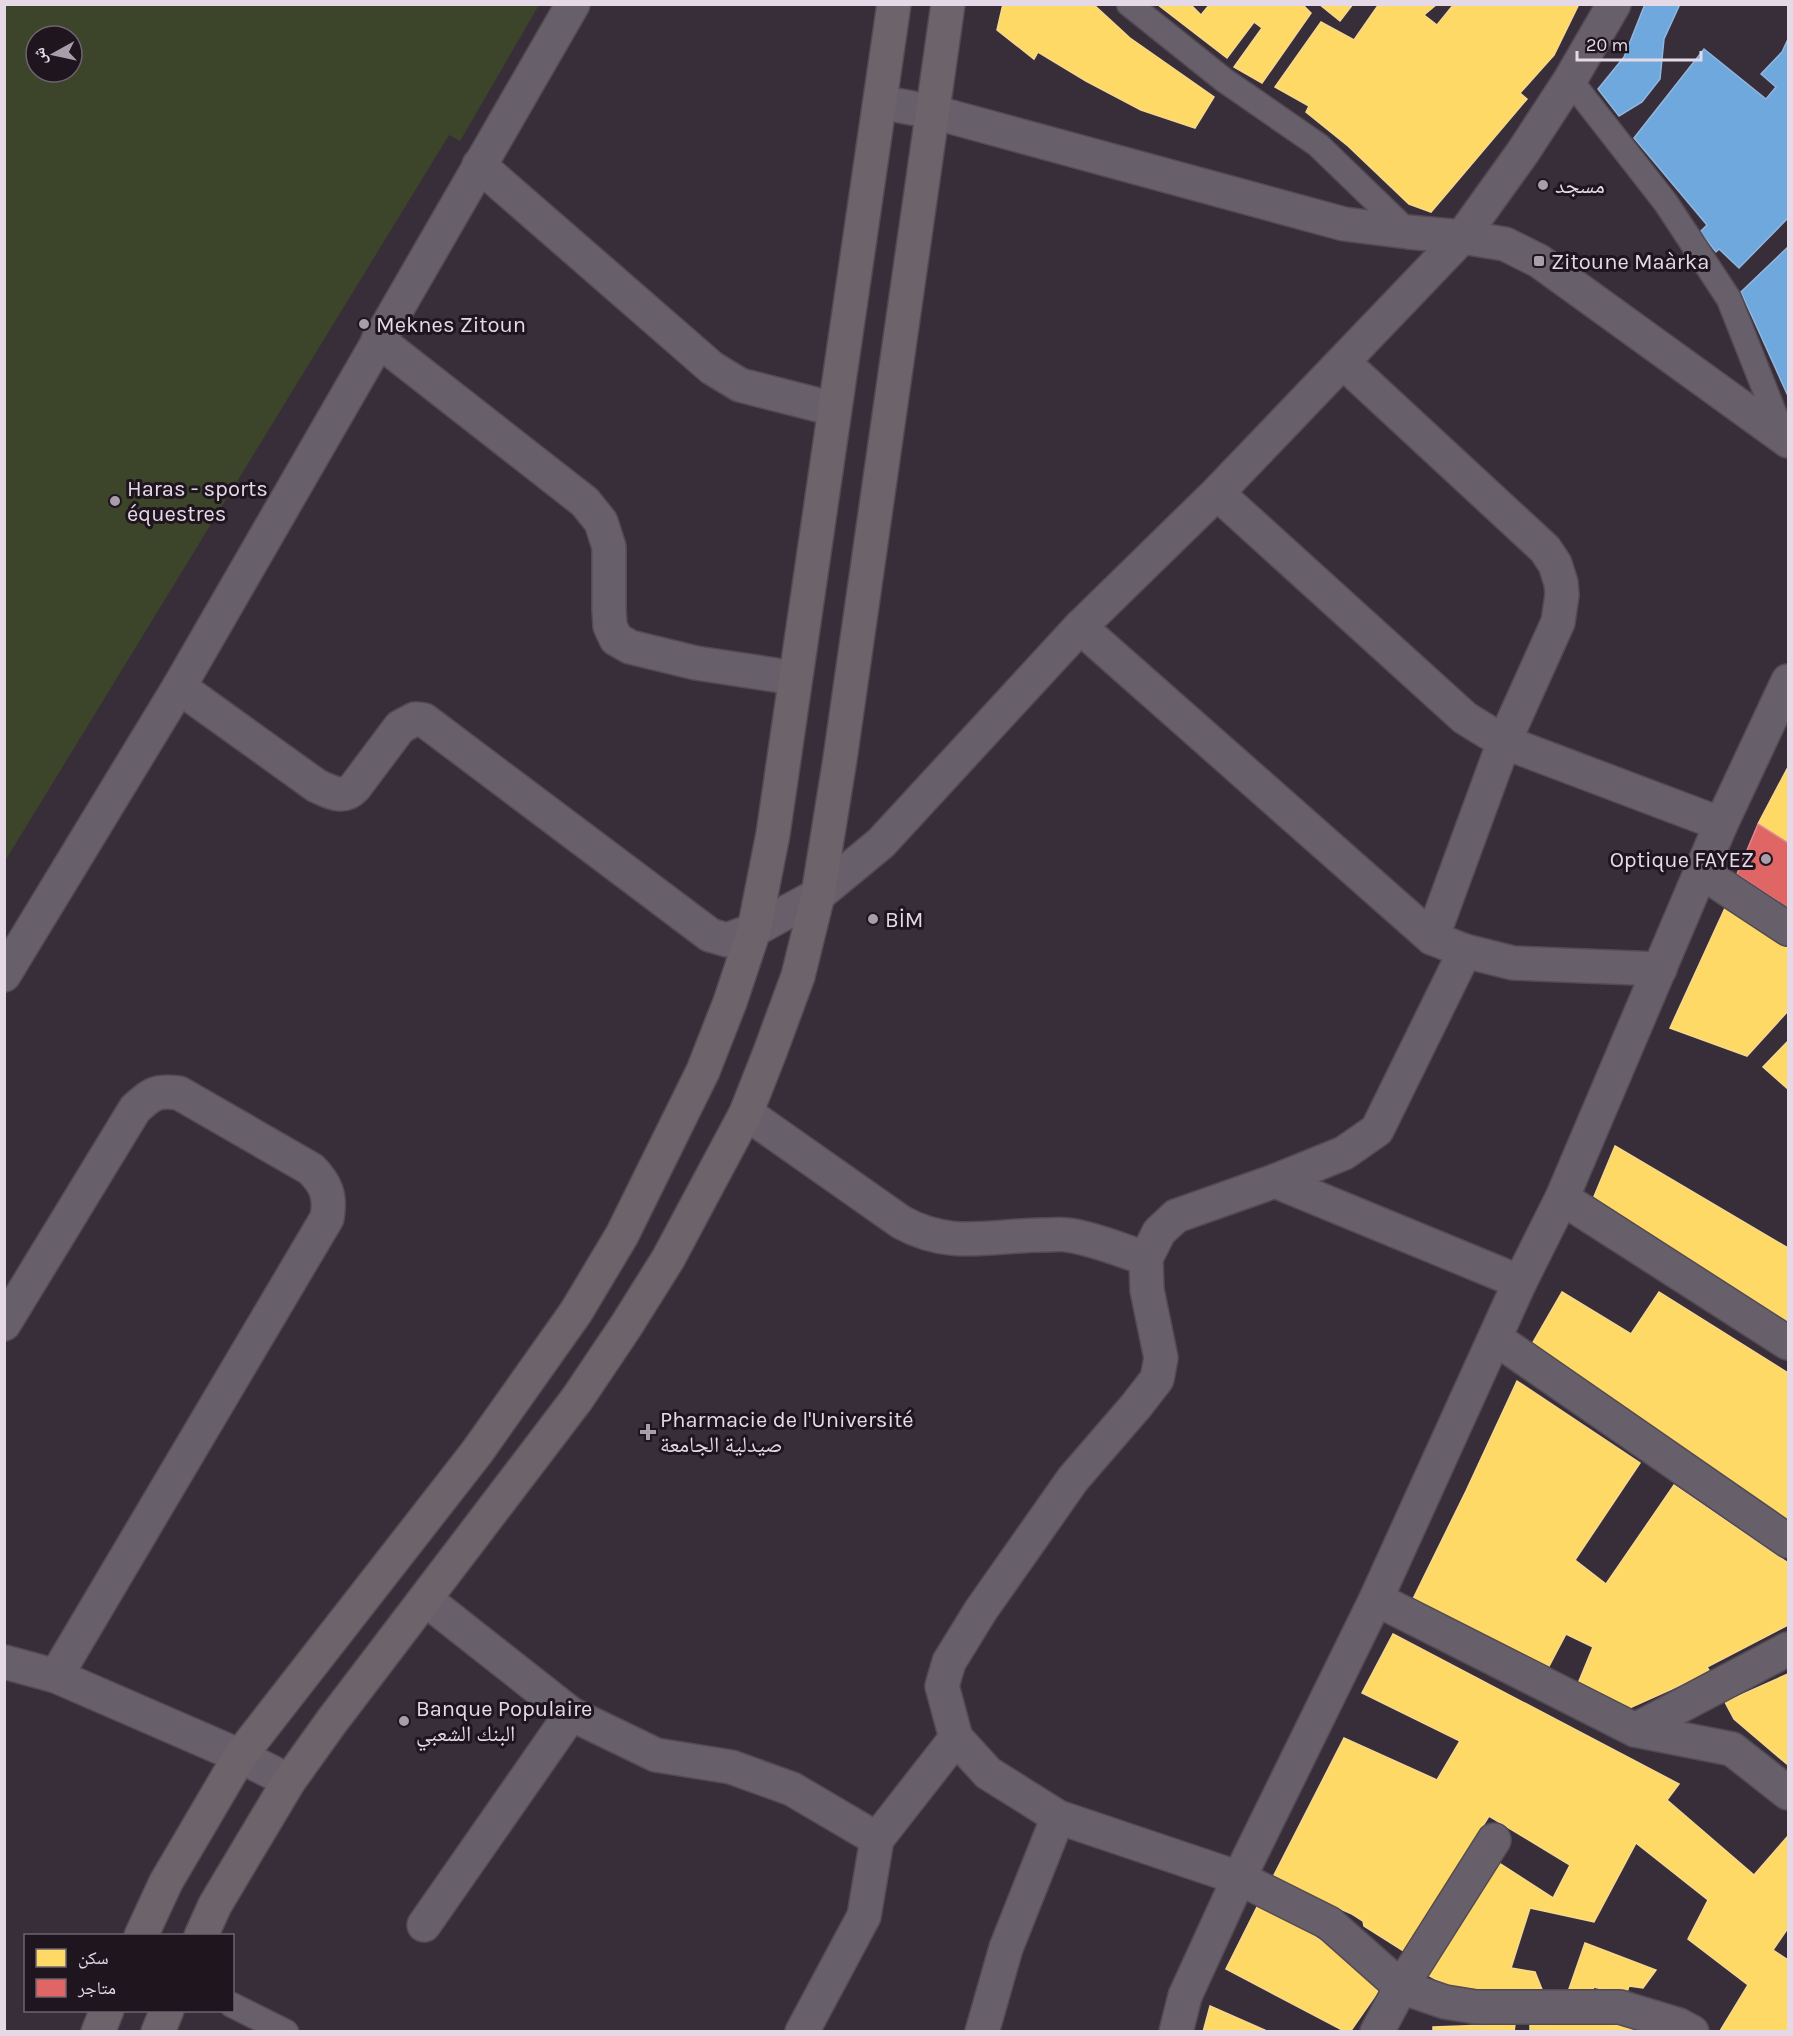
<svg xmlns="http://www.w3.org/2000/svg" width="1793" height="2036" viewBox="0 0 1793 2036" font-family="Karla,'Noto Naskh Arabic',sans-serif">
<style>
.green{fill:#3c442a;fill-rule:evenodd}
.homes{fill:#ffd966;stroke:#f7d98d;stroke-width:1.5}
.shops{fill:#e06666;stroke:#e2888d;stroke-width:1.5}
.schools{fill:#6fa8dc;stroke:#92b7df;stroke-width:1.5}
.lines{fill:none;stroke-linecap:round;stroke-linejoin:round}
.service-casing{stroke:#534a54;stroke-width:27}
.minor-casing{stroke:#534a54;stroke-width:36}
.tertiary-casing{stroke:#534a54;stroke-width:36}
.secondary-casing{stroke:#534a54;stroke-width:36}
.service{stroke:#675f69;stroke-width:24}
.minor{stroke:#675f69;stroke-width:33}
.tertiary{stroke:#675f69;stroke-width:33}
.secondary{stroke:#6d636a;stroke-width:33}
.poi-dot{fill:#a89daa;stroke:#1e151f;stroke-width:2}
.labels{text-anchor:middle;stroke-width:6;stroke-linejoin:round;paint-order:stroke}
.poi-label{font-size:22px;fill:#e5d9e7;stroke:#1e151f;text-anchor:start}
</style>
<rect width="100%" height="100%" fill="#382e3a"/>
<path class="green" d="M5,4L539,5L460,141L449,135L5,861ZM36,36H72V72H36Z"/>
<g class="homes">
<path d="M1003,4H1093L1130,38L1214,97L1195,128L1141,110L1086,81L1038,52L1034,59L997,30Z"/>
<path d="M1157,4H1190L1201,15L1210,4H1302L1311,13L1262,83L1234,67L1262,28L1254,22L1227,58Z"/>
<path d="M1319,4H1353L1340,21Z"/>
<path d="M1379,4H1437L1424,15L1437,25L1454,4H1579L1554,55L1520,93L1527,99L1431,212L1409,204L1348,146L1306,112L1309,106L1275,87L1321,22L1354,40Z"/>
<path d="M1788,767V843L1758,824Z"/>
<path d="M1725,908L1788,947V1011L1747,1056L1670,1028Z"/>
<path d="M1788,1041V1089L1763,1067Z"/>
<path d="M1615,1146L1788,1248V1322L1593,1199Z"/>
<path d="M1562,1292L1631,1334L1659,1292L1788,1373V1520L1532,1344Z"/>
<path d="M1517,1381L1640,1463L1575,1560L1606,1584L1674,1485L1788,1563V1625L1707,1667L1710,1672L1623,1711L1577,1686L1593,1647L1566,1634L1546,1672L1412,1601L1466,1491Z"/>
<path d="M1393,1634L1679,1784L1667,1800L1754,1875L1788,1836V1928L1773,1950L1788,1960V2032L1720,2031L1748,1985L1688,1939L1708,1900L1636,1843L1594,1922L1530,1908L1511,1968L1535,1972L1545,1997L1460,1993L1428,1975L1496,1861L1553,1898L1570,1865L1489,1816L1405,1952L1364,1926L1363,1921L1352,1914L1272,1879L1344,1738L1437,1780L1460,1741L1362,1693Z"/>
<path d="M1788,1674V1765L1734,1719L1725,1702Z"/>
<path d="M1259,1903L1318,1932L1315,1937L1334,1948L1382,1986L1350,2032H1346L1226,1969Z"/>
<path d="M1585,1943L1656,1970L1643,1988L1629,1986L1626,1995L1594,1987L1591,1994L1569,1989Z"/>
<path d="M1210,2006L1269,2032H1203Z"/>
<path d="M1604,2023L1656,2032H1530V2025Z"/>
<path d="M1515,2024L1514,2032H1433V2027Z"/>
</g>
<path class="shops" d="M1758,824L1788,843V908L1737,874Z"/>
<g class="schools">
<path d="M1645,4H1680L1664,39L1660,79L1642,102L1619,116L1598,89L1624,57Z"/>
<path d="M1788,39V218L1739,268L1719,249L1716,252L1700,232L1707,225L1634,138L1704,49L1766,99L1776,87L1761,74L1782,52Z"/>
<path d="M1788,247V396L1741,292Z"/>
</g>
<g class="lines">
<defs>
<g id="service">
<path d="M1129,4L1224,80L1318,145L1408,232"/>
<path d="M1570,80L1666,203L1729,299L1784,438"/>
<path d="M232,2005L286,2032"/>
</g>
<g id="minor">
<path d="M479,165L712,368L740,385L834,409"/>
<path d="M378,340L585,502L601,522L609,547V610L610,626L616,639L630,647L696,663L795,678"/>
<path d="M1343,362L1545,549L1555,564L1561,583L1562,595L1558,622L1504,742L1432,938"/>
<path d="M1217,493L1465,718L1504,742L1721,824"/>
<path d="M1080,627L1432,938L1465,951L1513,963L1660,969"/>
<path d="M179,687L317,786C331,792 343,800 355,787L400,727L415,719L424,720L710,935L727,940L754,930L818,895L881,843L1080,627L1217,493L1462,237L1523,152L1570,80L1614,4"/>
<path d="M1700,871L1788,929"/>
<path d="M1465,951L1377,1130L1344,1153L1275,1181L1176,1216L1159,1232L1146,1258L1147,1290L1161,1358L1157,1379L1136,1406L1073,1479L981,1610L949,1662L942,1686L956,1738L988,1773L1058,1817L1239,1878L1329,1923L1401,1987L1445,2002L1476,2007H1620L1679,2025L1692,2032"/>
<path d="M4,975L179,687L573,4"/>
<path d="M746,1113L901,1222C951,1250 991,1235 1044,1235C1052,1235 1060,1234 1067,1235C1093,1238 1122,1251 1146,1258"/>
<path d="M1275,1181L1520,1282"/>
<path d="M1562,1198L1788,1343"/>
<path d="M4,1324L135,1109C151,1094 156,1090 179,1093L311,1169C326,1184 331,1196 327,1218L56,1676"/>
<path d="M1495,1338L1788,1541"/>
<path d="M425,1599L571,1714L656,1755L731,1767L792,1789L877,1839L864,1916L802,2032"/>
<path d="M1376,1599L1635,1730L1732,1749L1788,1793"/>
<path d="M4,1662L56,1676L240,1756L289,1781"/>
<path d="M1635,1730L1788,1649"/>
<path d="M877,1839L956,1738"/>
<path d="M424,1925L571,1714"/>
<path d="M982,2032L1006,1948L1058,1817"/>
<path d="M1176,2032L1185,1996L1239,1878L1376,1599L1520,1282L1562,1198L1721,824L1788,681"/>
<path d="M1377,2032L1401,1987L1494,1840"/>
</g>
<path id="tertiary" d="M880,102L933,112L1344,224L1408,232L1462,237L1505,244L1539,261L1788,441"/>
<g id="secondary">
<path d="M141,1936L166,1882L240,1756L477,1452L576,1312L622,1235L703,1071L730,1002L754,930L773,834L894,4"/>
<path d="M201,1936L215,1905L289,1781L332,1721L577,1399L626,1326L668,1259L746,1113L770,1052L798,976L818,895L840,759L948,4"/>
<path d="M98,2032L107,2010"/>
<path d="M158,2032L167,2010"/>
</g>
</defs>
<use href="#service" class="service-casing"/>
<use href="#minor" class="minor-casing"/>
<use href="#tertiary" class="tertiary-casing"/>
<use href="#secondary" class="secondary-casing"/>
<use href="#service" class="service"/>
<use href="#minor" class="minor"/>
<use href="#tertiary" class="tertiary"/>
<use href="#secondary" class="secondary"/>
</g>
<g class="poi-dot">
<circle cx="1543" cy="185" r="6"/>
<rect x="1533" y="255" width="12" height="12" rx="3"/>
<circle cx="364" cy="324" r="6"/>
<circle cx="115" cy="501" r="6"/>
<circle cx="1766" cy="859" r="6"/>
<circle cx="873" cy="919" r="6"/>
<path d="M645 1423h6v6h6v6h-6v6h-6v-6h-6v-6h6z"/>
<circle cx="404" cy="1721" r="6"/>
</g>
<g class="labels">
<g class="poi-label">
<text x="1555" y="193">مسجد</text>
<text x="1551" y="269">Zitoune Maàrka</text>
<text x="376" y="332">Meknes Zitoun</text>
<text x="127" y="496">Haras - sports<tspan x="127" dy="25">équestres</tspan></text>
<text x="1754" y="867" text-anchor="end">Optique FAYEZ</text>
<text x="885" y="927">BİM</text>
<text x="660" y="1427">Pharmacie de l'Université<tspan x="660" dy="25">صيدلية الجامعة</tspan></text>
<text x="416" y="1716">Banque Populaire<tspan x="416" dy="25">البنك الشعبي</tspan></text>
</g>
</g>
<rect width="1793" height="2036" fill="none" stroke="#e5d9e7" stroke-width="12"/>
<rect x="24" y="1934" width="210" height="78" fill="#1e151f" stroke="#6e636f" stroke-width="1.5"/>
<rect x="36" y="1949" width="30" height="18" fill="#ffd966" stroke="#6e636f" stroke-width="1.5"/>
<text x="78" y="1964" font-size="18" fill="#e5d9e7">سكن</text>
<rect x="36" y="1979" width="30" height="18" fill="#e06666" stroke="#6e636f" stroke-width="1.5"/>
<text x="78" y="1994" font-size="18" fill="#e5d9e7">متاجر</text>
<g transform="translate(54 54) rotate(262)"><circle r="28" fill="#1e151f" stroke="#6e636f" stroke-width="1.5"/>
<path d="M0-4.5L10 22L0 15L-10 22Z" fill="#a89daa"/>
<text y="-9" font-size="16" font-weight="bold" text-anchor="middle" fill="#e5d9e7">ش</text>
</g>
<path d="M1577 51v9h124v-9" fill="none" stroke="#e5d9e7" stroke-width="3"/>
<text x="1586" y="51" font-size="18" fill="#e5d9e7" stroke="#1e151f" stroke-width="4.5" paint-order="stroke">20 m</text>
</svg>
